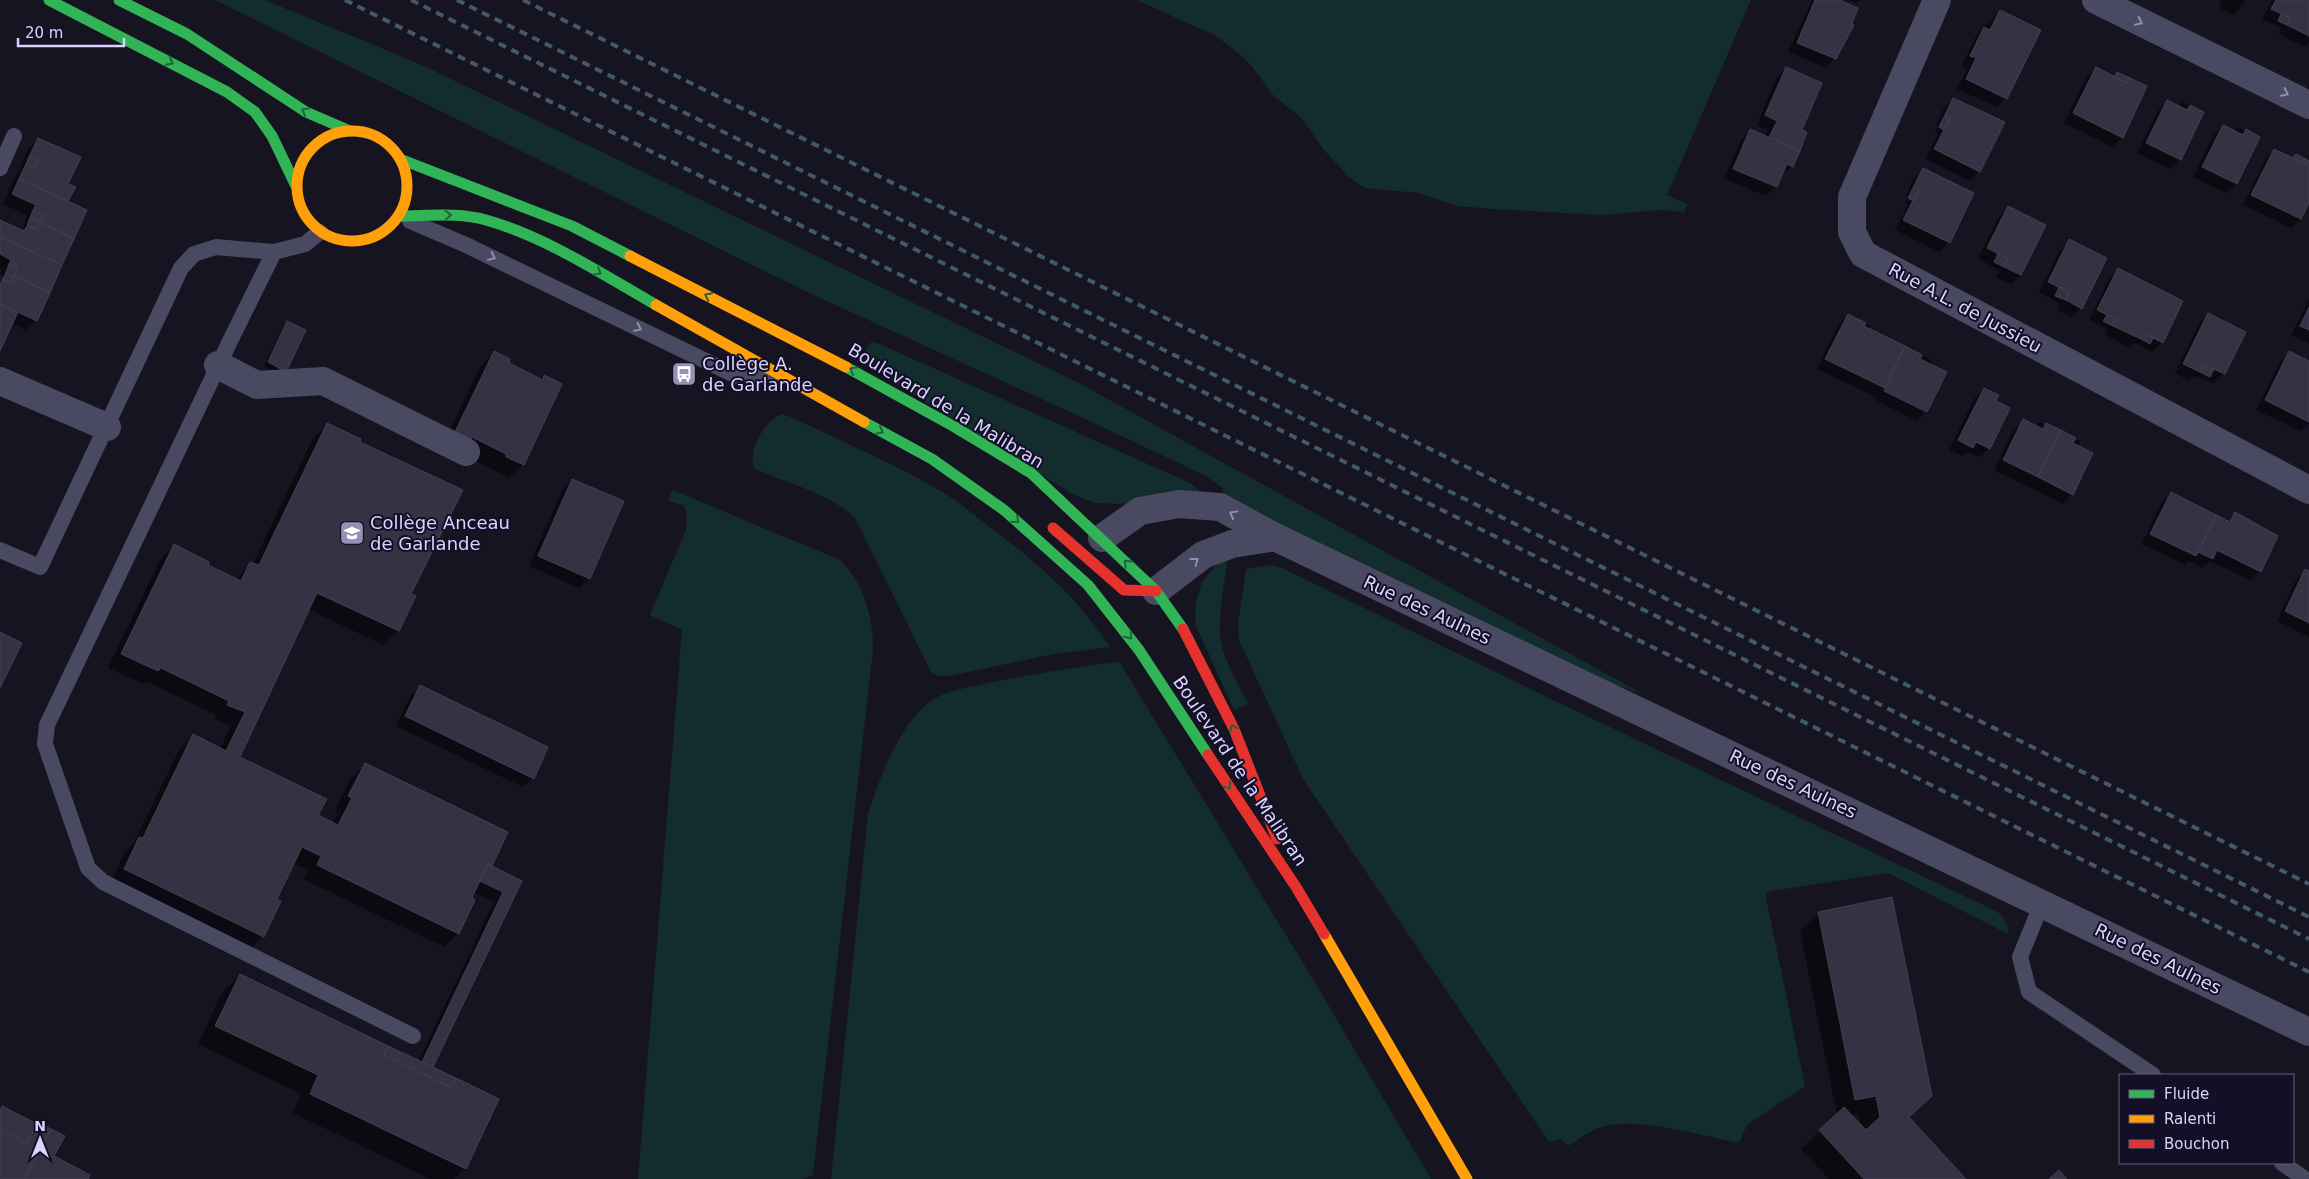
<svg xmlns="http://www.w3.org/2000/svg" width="2309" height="1179" viewBox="0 0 2309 1179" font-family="'DejaVu Sans',sans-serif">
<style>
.green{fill:#132c2d}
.shadow{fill:#0007;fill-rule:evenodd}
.building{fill:#343243;stroke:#433f54}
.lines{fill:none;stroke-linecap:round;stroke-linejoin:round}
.lane{stroke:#4a4962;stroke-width:16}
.street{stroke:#4a4962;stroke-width:28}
.fast{stroke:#30b455;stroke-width:11}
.slow{stroke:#ff9f0a;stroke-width:11}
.jam{stroke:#e5322d;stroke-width:11}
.rail{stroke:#43596b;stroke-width:4;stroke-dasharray:8 6;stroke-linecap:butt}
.oneway{stroke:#928eb0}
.oneway2{stroke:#22623e}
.labels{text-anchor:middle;stroke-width:4;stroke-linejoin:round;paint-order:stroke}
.street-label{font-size:18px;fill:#d9d4ff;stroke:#130f26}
.poi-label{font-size:18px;fill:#d9d4ff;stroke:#130f26;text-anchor:start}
</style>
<rect width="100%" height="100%" fill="#161421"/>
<g class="green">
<path d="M215,0H265L422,65L1077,382L1645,695L1602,680L1223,497V488L1204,475L1081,417L807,292Z"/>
<path d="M1137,0H1751L1667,195L1687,204L1684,212L1661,210L1602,215L1493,209L1457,206L1419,193L1365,188L1349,177L1324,150L1302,119L1272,94L1251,65L1237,52L1216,36Z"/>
<path d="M875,342L1190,483L1201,492H1165L1123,504L1095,503L1074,495L860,361L870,343Z"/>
<path d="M781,414L791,417C839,440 888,461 934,487C954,498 972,513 990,527C1036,562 1078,597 1110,647L1054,654L949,676H938L931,672L855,518C828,492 788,484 755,469C746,451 765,421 781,414Z"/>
<path d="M673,490L840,560C863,581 874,619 873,650L813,1175L803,1179H638L682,630L650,615L686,530L687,517L684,506L668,500Z"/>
<path d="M1225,558L1227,563C1224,586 1219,609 1220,633C1221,657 1238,682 1248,704L1234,710L1195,624L1196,601L1202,582L1217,564Z"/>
<path d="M1271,565L1282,568L1549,698L1998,912C2004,919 2009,923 2008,934L1888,873L1771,891L1766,893V898L1805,1086L1747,1125L1739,1143C1703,1136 1636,1116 1601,1127C1589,1131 1578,1139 1568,1146L1561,1139L1549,1142L1303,779L1239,640L1238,624L1246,569Z"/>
<path d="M1117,662L1120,663L1314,981L1431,1179H831L868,814C879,779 900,723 931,701C948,689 972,687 993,682C1034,674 1075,667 1117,662Z"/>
</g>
<g class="shadow">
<path d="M1812,0H1837L1850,24L1835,58L1826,68L1788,52Z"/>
<path d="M1849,0H1860L1857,3Z"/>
<path d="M2218,0H2246L2234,15L2219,8L2222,2Z"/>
<path d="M2272,0H2309V42L2304,47L2279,34L2281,28L2262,19Z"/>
<path d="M2000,12L2006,98L1996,107L1957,89L1967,70L1962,65L1975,38L1983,27Z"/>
<path d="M1786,69L1800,131L1792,166L1781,175L1776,187L1766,196L1724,179L1741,140L1750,131L1765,137L1768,130L1757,125L1776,78Z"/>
<path d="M2096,69L2113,78L2146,87L2122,138L2112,147L2064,123L2086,78Z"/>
<path d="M1953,99L1979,171L1970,181L1926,159L1938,133L1935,132L1938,126L1936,124L1944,108Z"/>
<path d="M2167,102L2177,107L2182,102L2203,112L2180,159L2170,169L2137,153L2158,111Z"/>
<path d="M2223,126L2233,131L2238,127L2258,137L2236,184L2226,193L2193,177L2213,136Z"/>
<path d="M38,139L67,184L74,187L67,202L36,320L26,330L11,323L0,348V282L3,275L0,274L2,269L0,268V221L23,231L27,215L3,204L16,175L21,170L22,168L20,167L28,149Z"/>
<path d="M2274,150L2292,159L2296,155L2309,161V200L2300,219L2291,228L2243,205L2265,160Z"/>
<path d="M1923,170L1949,242L1939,252L1895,230L1908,205L1905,203L1908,197L1906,196L1913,179Z"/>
<path d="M2008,208L2044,226L2020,275L2011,284L1996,277L1999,271L1978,258L1999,217Z"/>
<path d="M2069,241L2081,308L2072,317L2057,310L2060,304L2039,292L2060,250Z"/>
<path d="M2118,270L2162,342L2152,352L2135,343L2130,348L2105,335L2107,329L2089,320L2109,279Z"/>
<path d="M2309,299V344L2291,335Z"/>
<path d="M2208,314L2244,332L2224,373L2214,383L2194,376L2189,381L2175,373L2199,324Z"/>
<path d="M1848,315L1871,326L1869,330L1932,361L1930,365L1926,411L1917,421L1875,400L1876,397L1817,369L1838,325Z"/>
<path d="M287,323L304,331L281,376L264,366L283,327Z"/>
<path d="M2289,352L2309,362V423L2300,431L2256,410L2280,362Z"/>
<path d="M494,353L508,364L541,380L544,377L523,464L509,478L457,451L442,446L480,367Z"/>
<path d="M1984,389L1994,402L1989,448L1980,457L1967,452L1963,456L1949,450L1974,399Z"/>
<path d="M2023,421L2036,427L2040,422L2080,441L2077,447L2072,494L2063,504L1994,470L2013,430Z"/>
<path d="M327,424L359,443L410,595L414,597L397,631L383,645L308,609L239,757L317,816L332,824L338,813L335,810L351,778L366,764L506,832L490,867L521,881L430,1068L497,1100L465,1169L454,1179H430L293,1113L301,1094L198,1044L222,993L240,975L418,1062L494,902L474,892L471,898L474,900L458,933L444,947L303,879L308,870L293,863L276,900L263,936L249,950L110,883L125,852L133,844L179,750L193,736L220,749L231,726L214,719L216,715L146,681L143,684L108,668L160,560L174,546L235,580L251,563L253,564L313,438Z"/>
<path d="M572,480L589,578L579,588L529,566L562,490Z"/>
<path d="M2171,494L2227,522L2235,514L2260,571L2250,580L2210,561L2202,568L2189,561L2185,565L2142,544L2161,503Z"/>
<path d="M2306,571L2309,572V637L2277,621L2296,580Z"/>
<path d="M420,687L533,778L523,787L396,726L410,696Z"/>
<path d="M1818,913L1908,1117L1965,1179H1829L1801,1149L1837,1115L1800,931ZM1858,1114L1861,1127L1850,1115Z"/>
</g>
<g class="building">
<path d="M1815,0H1840L1858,8L1852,24L1854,25L1836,59L1797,43Z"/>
<path d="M2276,0H2309V36L2287,25L2290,18L2271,9Z"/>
<path d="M2000,10L2041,30L2007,99L1966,79L1976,58L1970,56L1984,27L1990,30Z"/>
<path d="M2281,14L2290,18L2287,25L2278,21Z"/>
<path d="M1786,67L1822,83L1802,130L1807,132L1800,151L1769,138L1777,121L1765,115Z"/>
<path d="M2096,67L2127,83L2130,78L2147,86L2123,138L2073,113Z"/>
<path d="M2117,72L2130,78L2127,83L2114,77Z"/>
<path d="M1953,98L2005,122L1980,172L1934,149L1950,118L1945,115Z"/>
<path d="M2167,100L2187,110L2190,105L2204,112L2181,160L2146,143Z"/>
<path d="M1945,115L1950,118L1944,130L1939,127Z"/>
<path d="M2223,125L2243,135L2246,129L2260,137L2237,184L2202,167Z"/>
<path d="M1750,129L1800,151L1793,167L1787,164L1777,187L1733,169Z"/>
<path d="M38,138L81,157L68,184L76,187L68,201L19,179L26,164L33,168L38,161L29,157Z"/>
<path d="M2274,149L2306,164L2309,160V203L2301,219L2251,195Z"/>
<path d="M2296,154L2308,160L2306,164L2293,158Z"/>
<path d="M29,157L38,161L33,168L26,164Z"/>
<path d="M1923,168L1974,193L1950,243L1903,220L1919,189L1914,186Z"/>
<path d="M19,179L87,210L74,239L40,222L43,215L33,210L36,205L12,194Z"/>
<path d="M1914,186L1919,189L1913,201L1908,198Z"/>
<path d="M2008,206L2046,225L2021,275L2004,267L2008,259L1987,248Z"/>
<path d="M33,210L43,215L40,222L30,218Z"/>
<path d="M30,218L40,222L36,229L27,226Z"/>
<path d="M0,220L24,231L27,226L36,229L40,222L74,239L62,265L0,237Z"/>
<path d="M0,237L62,265L50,293L14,276L18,268L9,264L11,260L0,254Z"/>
<path d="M2069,239L2107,258L2082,309L2066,300L2069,292L2048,282Z"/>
<path d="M1998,254L2008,259L2004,267L1994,262Z"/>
<path d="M9,264L18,268L14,276L6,273Z"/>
<path d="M2118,268L2183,301L2163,343L2144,333L2141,339L2113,326L2116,319L2097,310Z"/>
<path d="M6,273L14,276L11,284L2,280Z"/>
<path d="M14,276L50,293L37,321L0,304V285L2,280L11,284Z"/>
<path d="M2059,287L2069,292L2066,300L2055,296Z"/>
<path d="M0,304L18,312L0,351Z"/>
<path d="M2309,307V330L2300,326Z"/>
<path d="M2208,313L2246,332L2225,374L2203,365L2200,372L2183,364Z"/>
<path d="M1848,314L1866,323L1864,326L1905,346L1885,388L1825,359Z"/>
<path d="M2107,315L2116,319L2113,326L2103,321Z"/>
<path d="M287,321L306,330L286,372L268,362Z"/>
<path d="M2144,333L2153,338L2150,344L2141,339Z"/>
<path d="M1905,346L1922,355L1920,359L1947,372L1927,412L1884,391Z"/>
<path d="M494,351L510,359L509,363L543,380L544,375L562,384L524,465L506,457V454L472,437L471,439L455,432Z"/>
<path d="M2289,351L2309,361V422L2265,400Z"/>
<path d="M2203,365L2214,369L2210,377L2200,372Z"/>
<path d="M1984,388L1999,395L1996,401L2010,408L1990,449L1976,442L1973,448L1958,440Z"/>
<path d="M2023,419L2043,429L2046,423L2061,430L2038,477L2003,460Z"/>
<path d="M327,423L361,439L360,442L463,490L411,594L416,596L399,631L317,593L240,757L327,799L318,815L338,825L352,798L348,796L365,763L508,832L492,866L488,864L480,881L472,897L475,900L459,934L317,865L321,856L302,847L277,899L281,901L264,937L124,869L139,837L143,838L193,734L226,751L245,712L227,705L229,701L161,668L158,671L121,654L174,544L209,562L208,565L241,581L250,562L259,565Z"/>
<path d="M2061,430L2076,438L2073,443L2093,453L2073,495L2038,477Z"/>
<path d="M572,479L624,501L590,579L538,556Z"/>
<path d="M2171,492L2216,515L2196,556L2150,534Z"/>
<path d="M2235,512L2278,536L2261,572L2217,550L2213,559L2198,552L2216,515L2230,522Z"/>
<path d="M2305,569L2309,571V623L2285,611Z"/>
<path d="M0,632L22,643L0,688Z"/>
<path d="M420,685L548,747L534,779L405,716Z"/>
<path d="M488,864L522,881L433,1067L422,1062L503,892L480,881Z"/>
<path d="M1892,897L1932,1096L1909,1117L1966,1179H1864L1819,1130L1844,1107L1866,1130L1880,1117L1876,1096L1855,1100L1818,912Z"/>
<path d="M240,974L388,1046L384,1055L450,1087L456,1078L499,1099L466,1169L310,1094L318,1075L215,1026Z"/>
<path d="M388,1046L456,1078L450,1087L384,1055Z"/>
<path d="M2,1106L37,1124L27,1143L0,1129V1111Z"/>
<path d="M38,1122L51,1129L25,1179H0V1129L27,1143Z"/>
<path d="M51,1129L65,1136L54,1156L90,1175L88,1179H25Z"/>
<path d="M2059,1170L2067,1179H2049Z"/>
</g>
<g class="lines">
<g class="lane">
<path d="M0,168L14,136"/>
<path d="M410,221L466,245L741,378L775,374"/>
<path d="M274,252L231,339L47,725L45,744L88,868L103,882L413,1036"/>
<path d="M0,550L40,567L181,268L194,254L216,247L274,252L305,244L320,232"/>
<path d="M2042,903L2020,957L2029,992L2153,1075"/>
<path d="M2282,1163L2305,1179"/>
</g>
<g class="street">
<path d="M1937,0L1852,197V232L1863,254L2309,490"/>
<path d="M2096,0L2309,105"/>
<path d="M218,365L257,385L323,381L466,452"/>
<path d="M0,381L107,427"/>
<path d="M1102,538L1140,511L1179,504L1220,507L1275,537L2309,1032"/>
<path d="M1156,591L1203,555L1232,544L1275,537"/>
</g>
<g class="fast">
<path d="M49,0L227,92L255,112L272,136L296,186"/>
<path d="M119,0L187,34L306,112L350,131"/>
<path d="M400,159L572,226L630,256"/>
<path d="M399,216C428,216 458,212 486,220C546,237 602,274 656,305"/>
<path d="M846,367L953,426L1031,473L1156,591L1183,629"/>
<path d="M864,422L932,459L1004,510L1088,585L1139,650L1208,755"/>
</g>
<g class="slow">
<circle cx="352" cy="186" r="55"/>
<path d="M630,256L846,367"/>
<path d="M656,305L864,422"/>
<path d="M1324,934L1467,1179"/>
</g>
<g class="jam">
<path d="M1053,528L1124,590L1156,591"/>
<path d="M1183,629L1234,729L1277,839"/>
<path d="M1208,755L1296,887L1324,934"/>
</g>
<g class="rail">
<path d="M345,0L2309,972"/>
<path d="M411,0L2309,939"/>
<path d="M457,0L2309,917"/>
<path d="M523,0L2309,884"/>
</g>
</g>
<defs><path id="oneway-chevron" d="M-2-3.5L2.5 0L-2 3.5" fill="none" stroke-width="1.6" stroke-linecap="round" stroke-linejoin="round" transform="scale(1.25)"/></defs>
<g class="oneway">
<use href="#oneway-chevron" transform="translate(2139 22) rotate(26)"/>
<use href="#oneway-chevron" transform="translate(2285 93) rotate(26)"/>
<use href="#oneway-chevron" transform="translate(492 257) rotate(26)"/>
<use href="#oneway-chevron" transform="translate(638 328) rotate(26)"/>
<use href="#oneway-chevron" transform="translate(1233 514) rotate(-151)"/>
<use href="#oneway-chevron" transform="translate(1195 561) rotate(-38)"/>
</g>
<g class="oneway2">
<use href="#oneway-chevron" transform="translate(170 62) rotate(27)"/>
<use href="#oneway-chevron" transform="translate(305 111) rotate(-151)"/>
<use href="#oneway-chevron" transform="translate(448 215) rotate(-2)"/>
<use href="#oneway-chevron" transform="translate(598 272) rotate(30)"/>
<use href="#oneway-chevron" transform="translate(708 296) rotate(-153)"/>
<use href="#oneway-chevron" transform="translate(853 370) rotate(-151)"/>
<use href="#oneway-chevron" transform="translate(880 431) rotate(28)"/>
<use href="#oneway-chevron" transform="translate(1016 520) rotate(41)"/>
<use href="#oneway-chevron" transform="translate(1127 563) rotate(-136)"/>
<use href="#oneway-chevron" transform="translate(1129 636) rotate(52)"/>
<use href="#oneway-chevron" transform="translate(1233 728) rotate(-115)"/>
<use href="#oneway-chevron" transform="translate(1228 786) rotate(56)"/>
</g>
<defs>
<symbol id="bus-square" viewBox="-11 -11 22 22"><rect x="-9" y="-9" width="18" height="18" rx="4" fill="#9591b1" stroke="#130f26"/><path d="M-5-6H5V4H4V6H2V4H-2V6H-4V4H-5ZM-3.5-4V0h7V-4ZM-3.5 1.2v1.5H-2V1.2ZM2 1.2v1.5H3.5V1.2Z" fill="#fff"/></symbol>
<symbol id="school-square" viewBox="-11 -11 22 22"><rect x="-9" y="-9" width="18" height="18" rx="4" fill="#9591b1" stroke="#130f26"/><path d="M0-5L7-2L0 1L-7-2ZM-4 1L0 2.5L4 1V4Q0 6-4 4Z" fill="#fff"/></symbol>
</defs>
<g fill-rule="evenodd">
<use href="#bus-square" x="670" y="360" width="28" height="28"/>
<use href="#school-square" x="338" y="519" width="28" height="28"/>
</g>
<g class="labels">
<g class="street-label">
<text transform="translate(1965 308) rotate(28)" y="6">Rue A.L. de Jussieu</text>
<text transform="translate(946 406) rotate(31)" y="6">Boulevard de la Malibran</text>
<text transform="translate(1427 610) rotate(25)" y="6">Rue des Aulnes</text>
<text transform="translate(1240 771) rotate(56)" y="6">Boulevard de la Malibran</text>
<text transform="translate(1793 784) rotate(25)" y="6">Rue des Aulnes</text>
<text transform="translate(2158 959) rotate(26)" y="6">Rue des Aulnes</text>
</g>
<g class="poi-label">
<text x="702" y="370">Collège A.<tspan x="702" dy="21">de Garlande</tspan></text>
<text x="370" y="529">Collège Anceau<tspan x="370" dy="21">de Garlande</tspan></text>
</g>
</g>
<rect x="2119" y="1074" width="175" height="90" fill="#130f26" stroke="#625e7d"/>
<rect x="2129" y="1090" width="25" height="8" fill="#30b455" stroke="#625e7d"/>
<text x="2164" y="1099" font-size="15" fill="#d9d4ff">Fluide</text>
<rect x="2129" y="1115" width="25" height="8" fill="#ff9f0a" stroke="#625e7d"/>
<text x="2164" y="1124" font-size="15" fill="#d9d4ff">Ralenti</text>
<rect x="2129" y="1140" width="25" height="8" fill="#e5322d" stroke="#625e7d"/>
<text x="2164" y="1149" font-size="15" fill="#d9d4ff">Bouchon</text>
<g transform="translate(40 1139)" stroke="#130f26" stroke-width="4" paint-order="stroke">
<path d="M0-4L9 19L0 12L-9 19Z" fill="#d9d4ff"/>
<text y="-8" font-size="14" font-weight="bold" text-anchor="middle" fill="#d9d4ff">N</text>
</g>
<path d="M18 38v8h106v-8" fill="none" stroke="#d9d4ff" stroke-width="2.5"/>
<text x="25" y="38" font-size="15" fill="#d9d4ff" stroke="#130f26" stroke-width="4" paint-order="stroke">20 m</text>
</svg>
